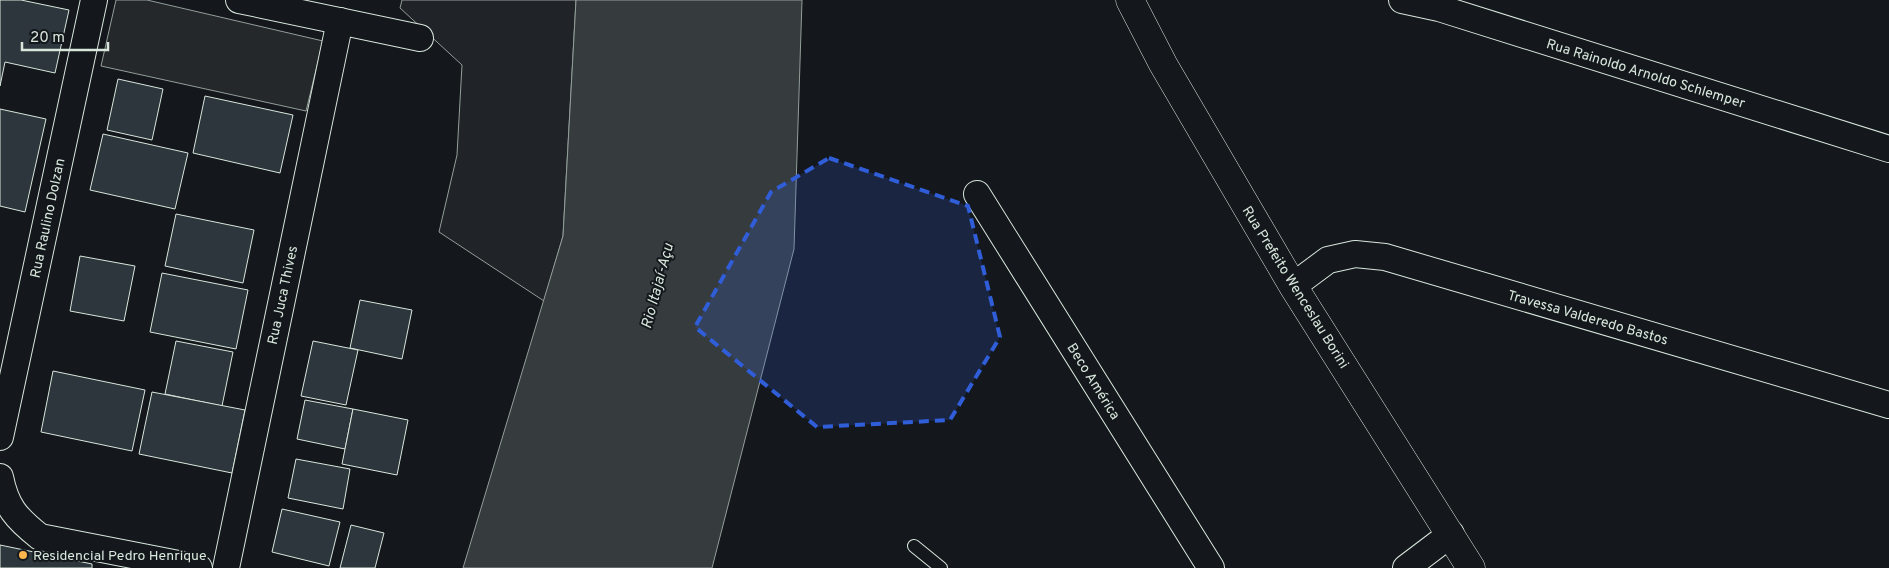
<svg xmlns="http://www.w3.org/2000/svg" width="1889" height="568" viewBox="0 0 1889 568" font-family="Overpass,sans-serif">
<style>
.green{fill:#202428;stroke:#939e99}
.parking{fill:#24282b;stroke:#939e99}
.water{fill:#363b3e;stroke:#939e99}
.building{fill:#2c363c;stroke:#d8e6dc}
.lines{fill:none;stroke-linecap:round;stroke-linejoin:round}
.lane-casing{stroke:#d8e6dc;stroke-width:14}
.street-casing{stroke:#d8e6dc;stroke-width:28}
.secondary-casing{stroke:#d8e6dc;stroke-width:29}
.lane{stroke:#14181c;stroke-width:12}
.street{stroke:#14181c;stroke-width:26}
.secondary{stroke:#14181c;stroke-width:28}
.marked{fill:#305dd8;fill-opacity:0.2;stroke:#305dd8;stroke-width:4;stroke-dasharray:10 6;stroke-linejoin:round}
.poi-dot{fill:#ffb74d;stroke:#14181c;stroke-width:2}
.labels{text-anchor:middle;stroke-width:4;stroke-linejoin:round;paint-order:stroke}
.street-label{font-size:14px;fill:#d8e6dc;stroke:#14181c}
.poi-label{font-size:14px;fill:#d8e6dc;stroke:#14181c;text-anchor:start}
.water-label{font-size:15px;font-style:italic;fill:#d8e6dc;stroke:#14181c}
</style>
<rect width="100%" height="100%" fill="#14181c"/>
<path class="green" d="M402,0H576L563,236L544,301L439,232L457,155L462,65L400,8Z"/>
<path class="parking" d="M116,0H147L323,41L306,111L101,66Z"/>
<path class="water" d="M576,0H802L794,249L712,568H463L563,236Z"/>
<g class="building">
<path d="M0,0H21L69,10L55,73L5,62L0,86Z"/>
<path d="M118,79L163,89L152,140L107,130Z"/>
<path d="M205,96L293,115L280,173L193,153Z"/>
<path d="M0,109L46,119L25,212L0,206Z"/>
<path d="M103,134L188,153L175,209L90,190Z"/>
<path d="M176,214L254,230L243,283L165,266Z"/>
<path d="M80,256L135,266L124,321L70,311Z"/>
<path d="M162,273L248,290L236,349L150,332Z"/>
<path d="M360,300L412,310L402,359L350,348Z"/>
<path d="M176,341L233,352L222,406L165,394Z"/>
<path d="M313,341L358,350L346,405L301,396Z"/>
<path d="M53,371L145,390L132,451L41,432Z"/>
<path d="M152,392L245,410L232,473L139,454Z"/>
<path d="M305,400L353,409L345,449L297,439Z"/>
<path d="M353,409L408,420L397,475L342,464Z"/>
<path d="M296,459L350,469L343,509L288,498Z"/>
<path d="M282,509L340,522L329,566L272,552Z"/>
<path d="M351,525L384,533L375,568H340Z"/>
<path d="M0,545L92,564V568H0Z"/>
</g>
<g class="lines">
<defs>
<path id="lane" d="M914,546L941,568"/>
<g id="street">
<path d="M239,0L420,38"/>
<path d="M1402,0L1439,8L1889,149"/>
<path d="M977,194L1211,568"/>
<path d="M1293,286L1328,260L1355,254L1385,257L1889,405"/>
<path d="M0,437L94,0"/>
<path d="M0,477C6,507 16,518 40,537L199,568"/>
<path d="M226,568L340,21"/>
<path d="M1406,568L1451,534"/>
</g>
<path id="secondary" d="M1130,0L1163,64L1293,286L1471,568"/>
</defs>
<use href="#lane" class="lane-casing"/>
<use href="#street" class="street-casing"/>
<use href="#secondary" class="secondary-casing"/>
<use href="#lane" class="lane"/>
<use href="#street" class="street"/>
<use href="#secondary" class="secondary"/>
</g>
<path class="marked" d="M829,158L968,206L1000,337L950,420L817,427L695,327L771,192Z"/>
<circle class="poi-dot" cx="23" cy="555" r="5"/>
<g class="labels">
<g class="street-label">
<text transform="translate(1646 73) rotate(17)" y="5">Rua Rainoldo Arnoldo Schlemper</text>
<text transform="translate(47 218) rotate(-78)" y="5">Rua Raulino Dolzan</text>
<text transform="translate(1296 287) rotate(58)" y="5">Rua Prefeito Wenceslau Borini</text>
<text transform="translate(282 295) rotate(-78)" y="5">Rua Juca Thives</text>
<text transform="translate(1588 317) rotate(16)" y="5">Travessa Valderedo Bastos</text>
<text transform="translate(1094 381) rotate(58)" y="5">Beco América</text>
</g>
<g class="poi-label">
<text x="33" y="560">Residencial Pedro Henrique</text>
</g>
<g class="water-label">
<text transform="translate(657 286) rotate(-75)" y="5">Rio Itajaí-Açu</text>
</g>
</g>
<path d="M22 42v8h86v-8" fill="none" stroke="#d8e6dc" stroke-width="2.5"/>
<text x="30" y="42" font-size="15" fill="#d8e6dc" stroke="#14181c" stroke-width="4" paint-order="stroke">20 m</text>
</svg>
